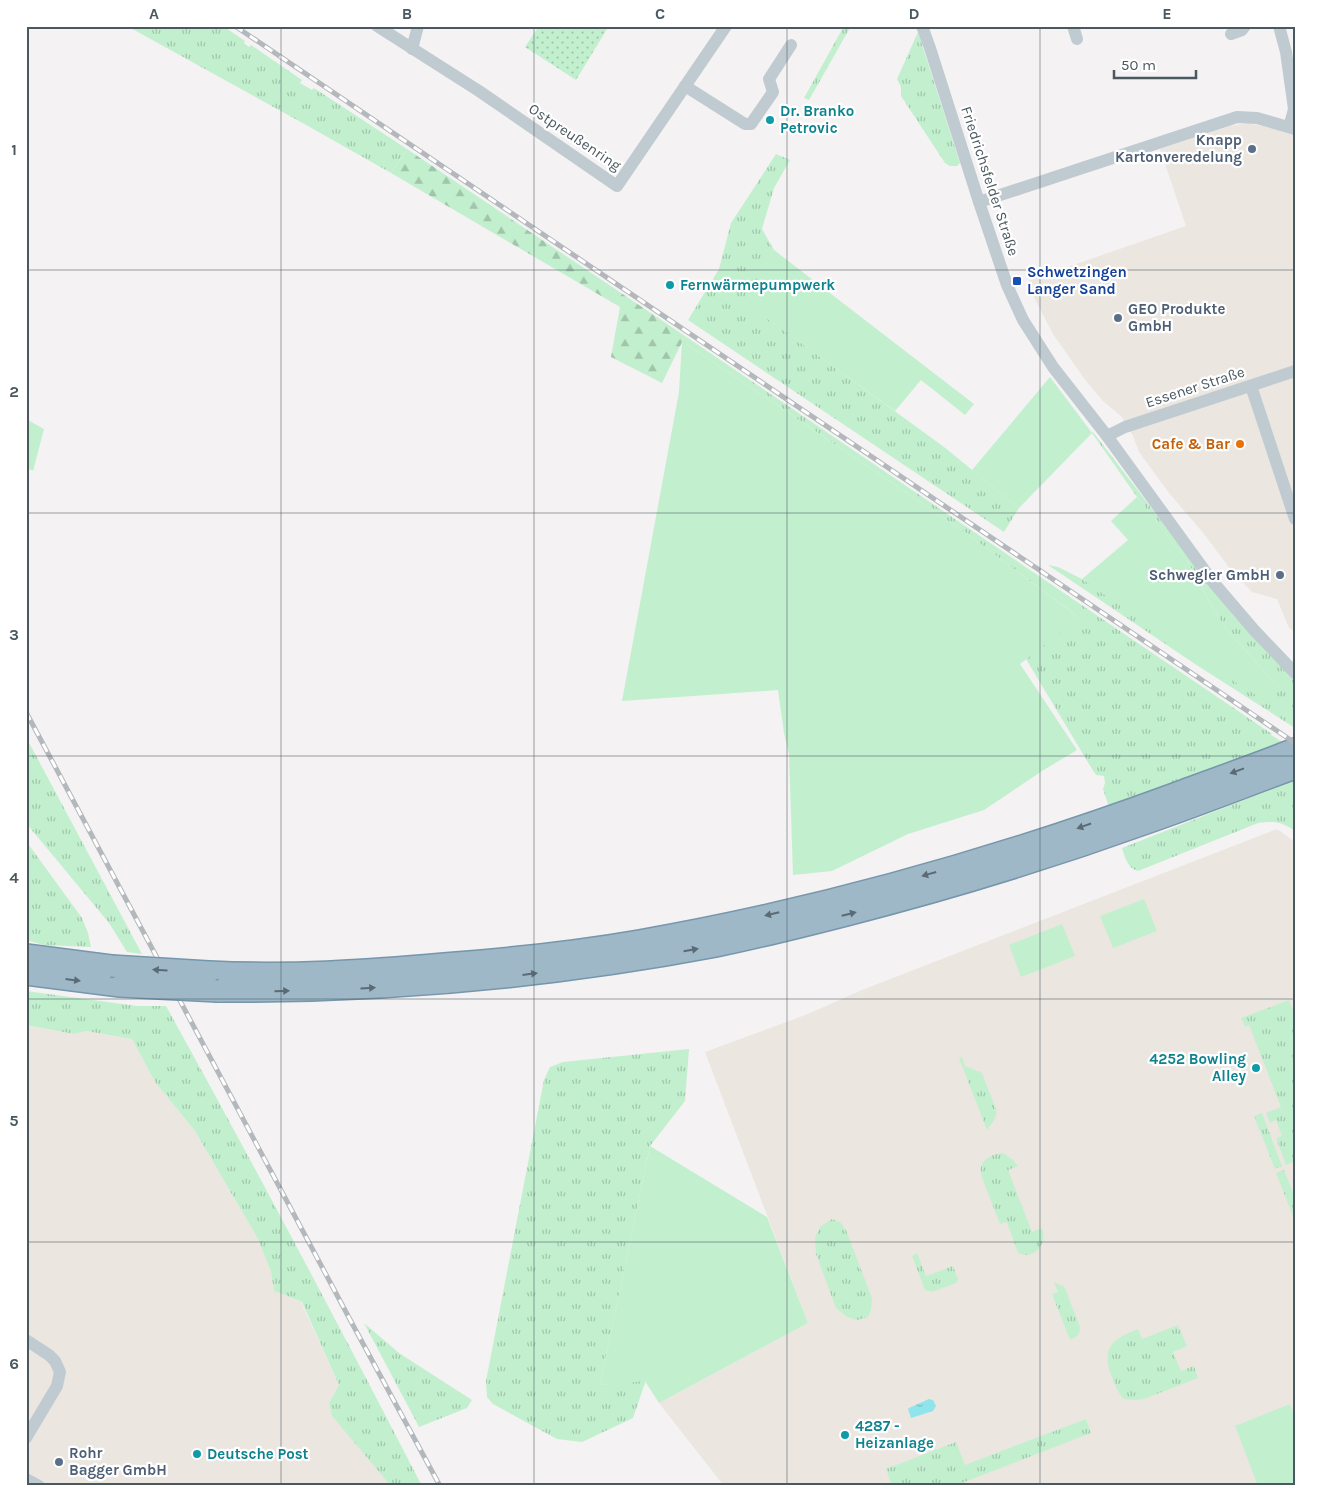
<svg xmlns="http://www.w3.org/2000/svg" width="1321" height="1512" viewBox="0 0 1321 1512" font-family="Karla,sans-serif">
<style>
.commercial{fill:#ebe6e0}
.grass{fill:url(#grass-tufts)}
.forest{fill:url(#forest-firs)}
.park{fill:url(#park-dots)}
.garden{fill:#c2f0ce}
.water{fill:url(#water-ripples)}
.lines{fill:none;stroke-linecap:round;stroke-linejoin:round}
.trunk-casing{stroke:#7696ab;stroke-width:24}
.minor{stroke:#c0cbd1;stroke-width:12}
.trunk{stroke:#9eb8c8;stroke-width:21}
.rail-casing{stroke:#b4b8bc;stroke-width:5}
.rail{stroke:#fff;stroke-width:3;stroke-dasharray:9;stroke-linecap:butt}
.trunk-bridge-casing{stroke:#7696ab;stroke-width:24;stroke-linecap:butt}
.trunk-bridge{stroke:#9eb8c8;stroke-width:21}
.oneway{fill:#5b6b75}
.grid{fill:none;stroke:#4a5860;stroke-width:1;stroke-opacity:0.55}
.culture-dot{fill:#0f9aa8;stroke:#fff;stroke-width:2}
.service-dot{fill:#5c6f8a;stroke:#fff;stroke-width:2}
.transit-dot{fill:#1a4fb4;stroke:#fff;stroke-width:2}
.food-dot{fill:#e8710a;stroke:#fff;stroke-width:2}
.labels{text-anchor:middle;stroke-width:4.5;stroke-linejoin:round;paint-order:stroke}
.culture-label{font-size:15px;font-weight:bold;fill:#0d838f;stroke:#fff;text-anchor:start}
.street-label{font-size:15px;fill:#4a5860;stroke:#fff}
.service-label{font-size:15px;font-weight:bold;fill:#4e5e75;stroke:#fff;text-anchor:end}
.transit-label{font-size:15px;font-weight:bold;fill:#164399;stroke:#fff;text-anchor:start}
.food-label{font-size:15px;font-weight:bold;fill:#c56008;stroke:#fff;text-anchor:end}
.neatline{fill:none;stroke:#4a5860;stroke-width:2}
.grid-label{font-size:16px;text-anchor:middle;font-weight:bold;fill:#4a5860}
</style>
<defs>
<pattern id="grass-tufts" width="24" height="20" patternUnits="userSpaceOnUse" patternTransform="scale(1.25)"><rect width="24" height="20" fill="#c2f0ce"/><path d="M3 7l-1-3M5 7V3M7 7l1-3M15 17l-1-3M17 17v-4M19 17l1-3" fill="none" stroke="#a0c5ab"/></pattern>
<pattern id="forest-firs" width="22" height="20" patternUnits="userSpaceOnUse" patternTransform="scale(1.25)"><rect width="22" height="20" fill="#c2f0ce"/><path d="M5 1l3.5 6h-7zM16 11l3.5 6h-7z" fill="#a0c5ab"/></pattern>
<pattern id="park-dots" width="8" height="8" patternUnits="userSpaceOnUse" patternTransform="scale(1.25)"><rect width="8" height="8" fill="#c2f0ce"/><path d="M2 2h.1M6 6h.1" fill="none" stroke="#a0c5ab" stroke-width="1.8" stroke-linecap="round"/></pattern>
<pattern id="water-ripples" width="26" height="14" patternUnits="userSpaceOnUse" patternTransform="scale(1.25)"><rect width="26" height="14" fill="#90e4ec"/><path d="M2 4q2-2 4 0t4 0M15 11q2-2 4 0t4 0" fill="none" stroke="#78bcc3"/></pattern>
</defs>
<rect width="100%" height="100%" fill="#f4f2f2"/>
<g class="commercial">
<path d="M1248,123L1295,133V631L1289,628L1277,599L1252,592L1231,570L1204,534L1169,493L1139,452L1133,436L1121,416L1103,401L1086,381L1053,334L1027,284L1030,280L1186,226L1160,149L1230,126Z"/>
<path d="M1277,829L1295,842V1486H724L659,1403L808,1323L705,1052L808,1014L862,990Z"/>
<path d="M26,1025L74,1034L85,1031L132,1039L155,1082L195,1131L258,1239L271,1272L274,1291L301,1302L339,1385L329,1403L391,1486H26Z"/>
</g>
<g class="grass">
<path d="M127,26H223L245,41L244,43L249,47L251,45L302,80L300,83L312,90L314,88L407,149L391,173L308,126Z"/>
<path d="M844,26H851L809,100L804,98Z"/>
<path d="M918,32L960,163L957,166H950L945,163L901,96V87L897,79Z"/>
<path d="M776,154L790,160L774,188L762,229L774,250L745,302L944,447L1019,508L1004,532L688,320L719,269L731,223Z"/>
<path d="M685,336L1272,734L1271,735L1284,743L1110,810L1103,789L1105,783L1104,776L1096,775L1092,769L1026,659L1078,617L966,533L682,341Z"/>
<path d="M1093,432L1235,617L1295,681V728L1195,664L1048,565L1058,567L1082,579L1276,684L1227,630L1215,612L1188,562L1137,497L1092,433Z"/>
<path d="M26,737L142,954L127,952L109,923L26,823Z"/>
<path d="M1295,780V831C1281,821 1274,821 1258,823L1138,871C1127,868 1125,857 1122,848Z"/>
<path d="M26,841L82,918L88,933L91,947L44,945L26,940Z"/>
<path d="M26,991L137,1006H166C254,1165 339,1325 422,1486H391L332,1416L329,1403L339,1385L302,1302L274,1291L271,1272L258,1239L195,1131L155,1082L132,1039L86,1031L74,1034L26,1025Z"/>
<path d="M1289,1000L1295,1016V1161L1286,1165L1276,1138L1282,1136L1276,1120L1270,1123L1266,1113L1281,1107L1249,1025L1245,1027L1241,1018Z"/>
<path d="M689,1049L685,1101L650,1146L600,1385L646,1380L633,1418L582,1442L557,1439L493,1404L487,1397L486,1381L544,1080L550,1067L563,1062Z"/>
<path d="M962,1057L965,1066L982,1073L996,1109C998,1117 992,1123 987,1130L959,1058Z"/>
<path d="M1262,1113L1282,1166L1275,1169L1254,1116Z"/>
<path d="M1003,1153L1013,1160L1018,1166L1008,1170L1032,1232L1042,1228C1048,1245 1034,1260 1018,1253L1007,1222L1000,1224L981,1175C979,1160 989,1155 1003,1153Z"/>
<path d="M1284,1170L1295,1197V1221L1276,1173Z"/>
<path d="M832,1219L840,1222L846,1230L872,1298L871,1310L868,1317L857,1320L847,1317L836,1308L816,1254L815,1238L820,1227Z"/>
<path d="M917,1253L926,1276L953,1266L958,1279L956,1283L932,1292L925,1290L912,1256Z"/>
<path d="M1054,1283L1064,1286L1080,1327C1080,1334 1077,1337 1070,1340L1052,1294L1058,1292Z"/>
<path d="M364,1323L399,1353L472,1400L467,1408L419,1427Z"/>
<path d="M1178,1325L1187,1346L1173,1352L1181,1371L1194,1366L1198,1378L1144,1399L1136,1400L1124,1399C1117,1392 1115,1384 1111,1375C1101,1347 1113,1339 1138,1329L1142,1339Z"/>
<path d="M1086,1419L1091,1433L954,1486H892L886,1469L956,1442L965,1465Z"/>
</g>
<path class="forest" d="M407,149L685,336L662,383L611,357L620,307L391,173Z"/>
<path class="park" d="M539,26H602L607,29L576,80L525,47Z"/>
<g class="garden">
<path d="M774,250L974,404L965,415L921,380L895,411L744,302Z"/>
<path d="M682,341L966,533L1079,618L1020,664L1077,750L1042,771L984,810L908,834L832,871L793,875L789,754L784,733L778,690L622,701L679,392Z"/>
<path d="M1050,377L1092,433L1019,508L972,470Z"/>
<path d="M26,419L44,429L33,471L26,467Z"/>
<path d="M1137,497L1188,562L1215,612L1227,630L1276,684L1256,695L1189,654L1082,579L1128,540L1111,521Z"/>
<path d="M1144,899L1157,931L1113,948L1100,916Z"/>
<path d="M1062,924L1075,956L1021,977L1009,945Z"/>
<path d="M650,1146L767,1217L808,1323L659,1403L645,1381L600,1385Z"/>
<path d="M1290,1404L1295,1417V1486H1258L1235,1426Z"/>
</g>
<path class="water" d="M929,1399L933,1400L936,1406L933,1411L911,1418L908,1409L909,1408Z"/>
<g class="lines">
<defs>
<g id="trunk">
<path d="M26,955L111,966"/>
<path d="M209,972C288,976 366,971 444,964C510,959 575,952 639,941C822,909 1000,858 1174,794C1214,779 1255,765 1295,749"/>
<path d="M26,974L120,986"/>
<path d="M218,991C385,992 552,977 716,946C760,937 803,926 846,915C948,889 1049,858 1149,822C1198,805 1246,786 1295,768"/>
</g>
</defs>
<use href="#trunk" class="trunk-casing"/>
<g class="minor">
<path d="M377,26L479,91L617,186L726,26"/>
<path d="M922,26L930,48L979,202L1007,285L1023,320L1053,367L1107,436L1213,582L1254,630L1295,673"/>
<path d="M1073,26L1077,39"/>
<path d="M1279,26L1286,52L1294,109L1289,127"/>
<path d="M1231,34L1242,30L1245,26"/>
<path d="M412,49L418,26"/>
<path d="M685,86L745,124H751L773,92L769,79L791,45"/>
<path d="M979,202L1237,117L1257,118L1295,129"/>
<path d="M1251,386L1295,519"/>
<path d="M1107,436L1125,427L1295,371"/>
<path d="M26,1340L49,1355L55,1361L60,1372L57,1386L26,1438"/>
<path d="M26,1479L39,1486"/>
</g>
<use href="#trunk" class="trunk"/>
<defs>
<g id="rail">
<path d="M235,26L1295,743"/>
<path d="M26,712L354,1327L440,1486"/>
</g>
</defs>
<use href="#rail" class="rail-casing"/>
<use href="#rail" class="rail"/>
<defs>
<g id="trunk-bridge">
<path d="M111,966L209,972"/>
<path d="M120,986L218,991"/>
</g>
</defs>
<use href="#trunk-bridge" class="trunk-bridge-casing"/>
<use href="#trunk-bridge" class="trunk-bridge"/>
</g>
<defs><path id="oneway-solid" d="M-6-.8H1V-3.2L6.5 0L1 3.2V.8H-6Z" transform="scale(1.25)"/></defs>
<g class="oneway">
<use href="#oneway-solid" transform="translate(1237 771) rotate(160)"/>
<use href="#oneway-solid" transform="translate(1084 826) rotate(161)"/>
<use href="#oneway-solid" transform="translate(929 874) rotate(164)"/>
<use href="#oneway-solid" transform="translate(772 914) rotate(167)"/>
<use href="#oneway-solid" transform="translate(849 914) rotate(-14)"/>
<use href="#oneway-solid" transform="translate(691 950) rotate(-10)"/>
<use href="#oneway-solid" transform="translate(160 970) rotate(-176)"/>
<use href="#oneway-solid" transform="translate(530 974) rotate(-7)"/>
<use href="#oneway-solid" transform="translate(73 980) rotate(7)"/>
<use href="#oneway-solid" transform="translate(368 988) rotate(-3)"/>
<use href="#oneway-solid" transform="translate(282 991) rotate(-1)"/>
</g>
<path class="grid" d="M281,26V1486M534,26V1486M787,26V1486M1040,26V1486M26,270H1295M26,513H1295M26,756H1295M26,999H1295M26,1242H1295"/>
<g class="culture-dot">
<circle cx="770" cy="120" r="5"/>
<circle cx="670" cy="285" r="5"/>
<circle cx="1256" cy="1068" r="5"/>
<circle cx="845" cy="1435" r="5"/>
<circle cx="197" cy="1454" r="5"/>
</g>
<g class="service-dot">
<circle cx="1252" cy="149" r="5"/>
<circle cx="1118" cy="318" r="5"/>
<circle cx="1280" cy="575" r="5"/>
<circle cx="59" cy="1462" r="5"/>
</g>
<rect class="transit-dot" x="1012" y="276" width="10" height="10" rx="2.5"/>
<circle class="food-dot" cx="1240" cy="444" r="5"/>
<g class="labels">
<g class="culture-label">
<text x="780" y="116">Dr. Branko<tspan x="780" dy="17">Petrovic</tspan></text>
<text x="680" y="290">Fernwärmepumpwerk</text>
<text x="1246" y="1064" text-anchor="end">4252 Bowling<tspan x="1246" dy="17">Alley</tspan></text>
<text x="855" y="1431">4287 -<tspan x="855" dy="17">Heizanlage</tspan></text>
<text x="207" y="1459">Deutsche Post</text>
</g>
<g class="street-label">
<text transform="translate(575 137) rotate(34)" y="5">Ostpreußenring</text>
<text transform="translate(990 181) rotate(72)" y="5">Friedrichsfelder Straße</text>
<text transform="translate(1195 387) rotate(-18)" y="5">Essener Straße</text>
</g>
<g class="service-label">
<text x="1242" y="145">Knapp<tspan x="1242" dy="17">Kartonveredelung</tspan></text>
<text x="1128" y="314" text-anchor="start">GEO Produkte<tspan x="1128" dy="17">GmbH</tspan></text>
<text x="1270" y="580">Schwegler GmbH</text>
<text x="69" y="1458" text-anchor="start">Rohr<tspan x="69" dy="17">Bagger GmbH</tspan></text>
</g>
<g class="transit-label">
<text x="1027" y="277">Schwetzingen<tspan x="1027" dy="17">Langer Sand</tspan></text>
</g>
<g class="food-label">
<text x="1230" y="449">Cafe &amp; Bar</text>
</g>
</g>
<rect width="1321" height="1512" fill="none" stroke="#ffffff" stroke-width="55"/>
<path d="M1114 70v8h82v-8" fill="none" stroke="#4a5860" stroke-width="2.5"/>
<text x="1121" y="70" font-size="15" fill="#4a5860" stroke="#ffffff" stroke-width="4" paint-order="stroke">50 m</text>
<rect x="28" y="28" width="1266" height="1456" class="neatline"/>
<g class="grid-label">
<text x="154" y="19">A</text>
<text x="407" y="19">B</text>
<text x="660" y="19">C</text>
<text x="914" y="19">D</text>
<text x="1167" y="19">E</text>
<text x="14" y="155">1</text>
<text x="14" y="397">2</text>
<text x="14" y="640">3</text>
<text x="14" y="883">4</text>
<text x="14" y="1126">5</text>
<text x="14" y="1369">6</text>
</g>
</svg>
